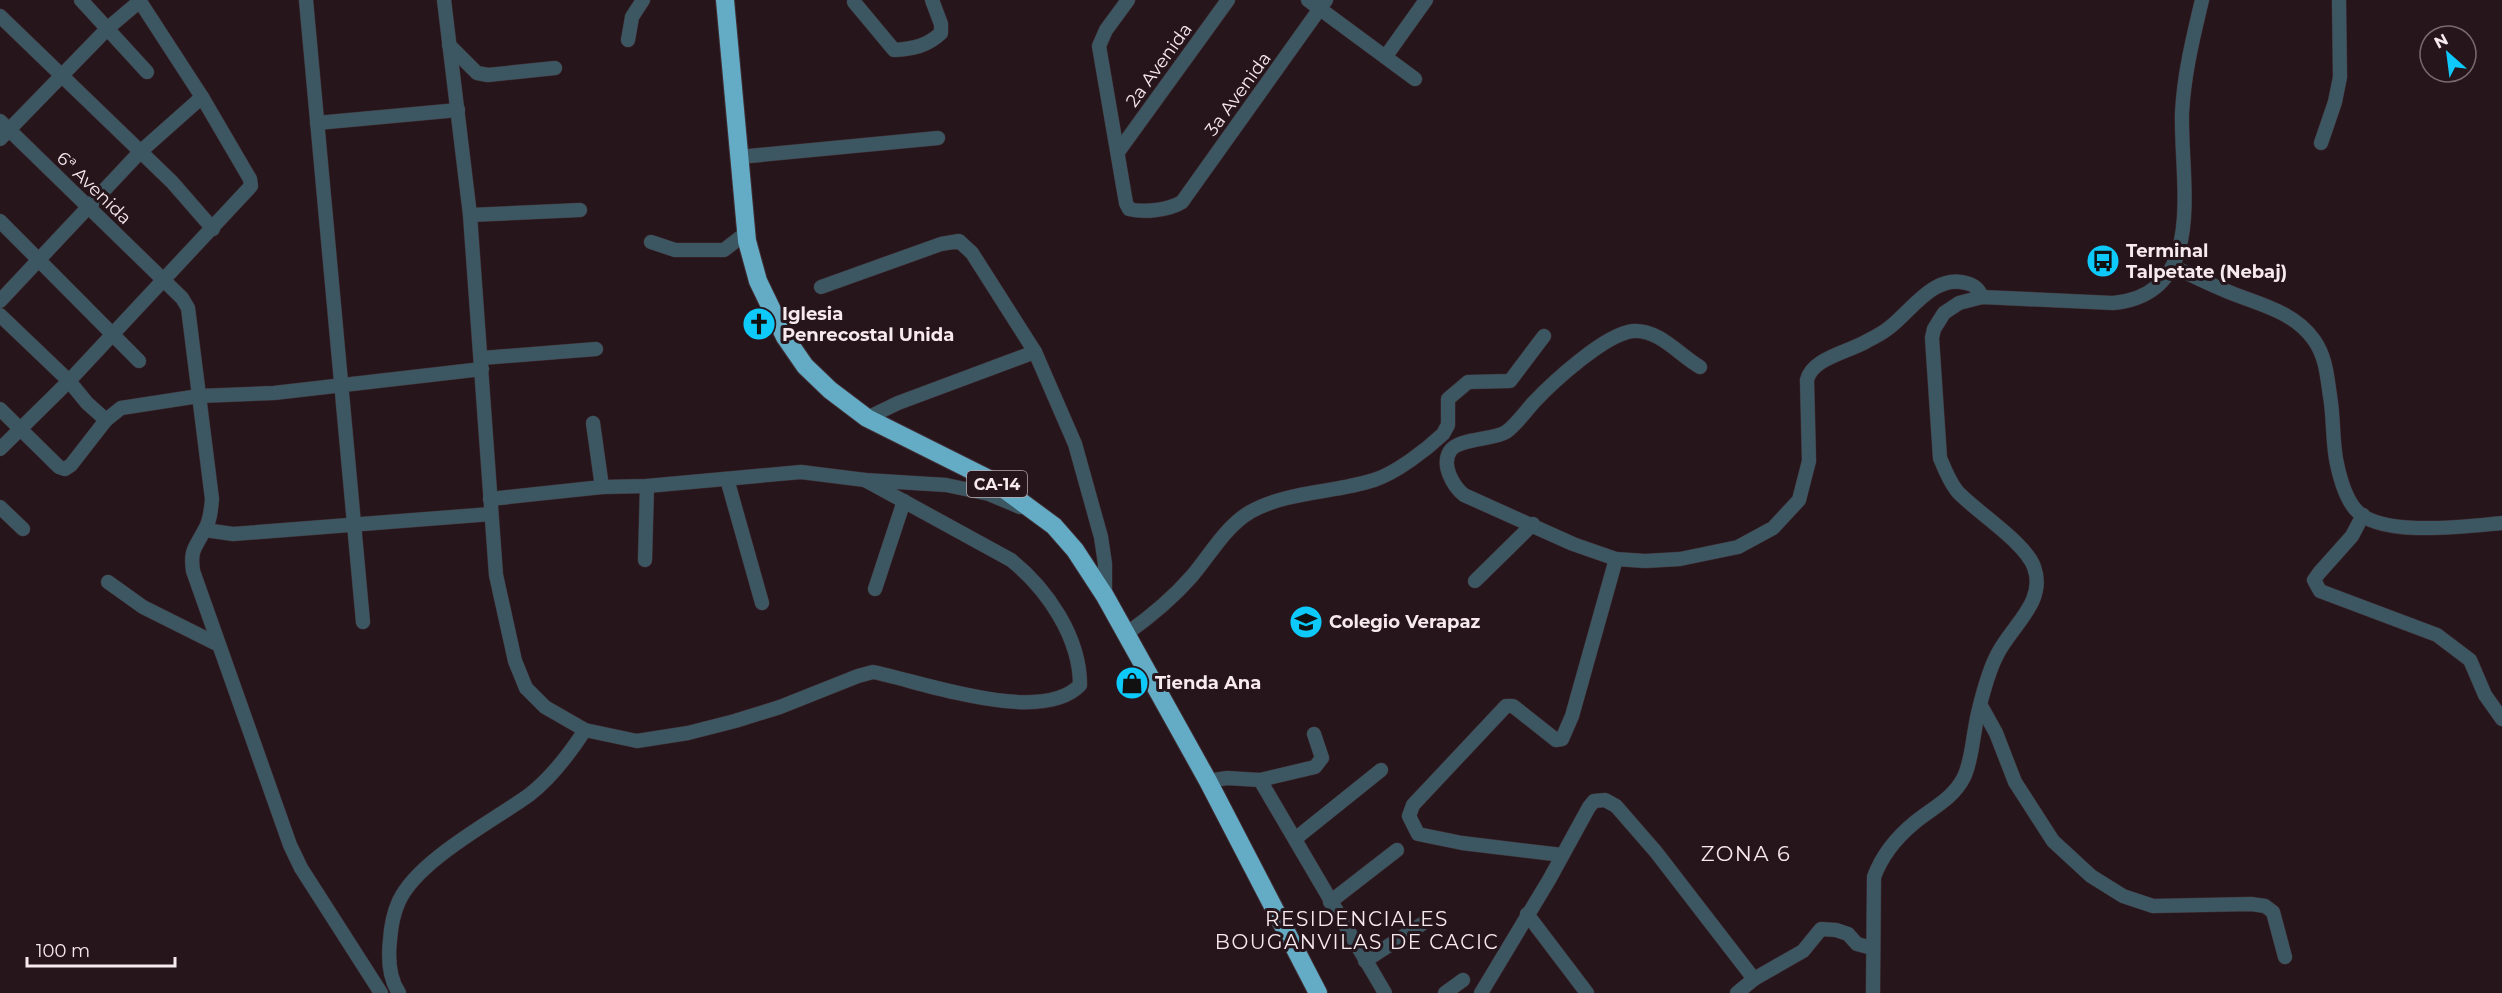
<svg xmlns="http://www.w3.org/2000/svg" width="2502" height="993" viewBox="0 0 2502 993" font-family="Montserrat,sans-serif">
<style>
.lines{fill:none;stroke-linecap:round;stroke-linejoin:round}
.minor-casing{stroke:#402f35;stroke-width:15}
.highway-casing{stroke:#402f35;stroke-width:20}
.minor{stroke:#3c5762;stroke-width:14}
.highway{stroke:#64acc5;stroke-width:18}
.labels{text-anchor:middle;stroke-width:6;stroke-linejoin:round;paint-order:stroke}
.shield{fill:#27151c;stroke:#b9aab0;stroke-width:1.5}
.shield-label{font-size:16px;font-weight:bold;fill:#f7eaef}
.street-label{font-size:18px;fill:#f7eaef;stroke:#27151c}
.poi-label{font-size:18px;font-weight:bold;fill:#f7eaef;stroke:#27151c;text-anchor:start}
.neighbourhood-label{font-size:20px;letter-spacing:1.5px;fill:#f7eaef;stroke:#27151c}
.quarter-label{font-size:21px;letter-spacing:1.5px;fill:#f7eaef;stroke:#27151c}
</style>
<rect width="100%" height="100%" fill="#27151c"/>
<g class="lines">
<defs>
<g id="minor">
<path d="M81,0L147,72"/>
<path d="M306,0L363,622"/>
<path d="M444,0L470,215L496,575L515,661L526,688L545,707L585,730L637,741L688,733L735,721L780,707L858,676L873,672C923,682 1041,726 1080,685C1080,637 1047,589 1011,560L865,480"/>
<path d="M1128,0L1106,30L1099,46L1126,203L1129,209C1144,213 1169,210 1182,202L1326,0"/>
<path d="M1308,0L1415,79"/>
<path d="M854,2L894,50C913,49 927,46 941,33V24L932,0"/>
<path d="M0,16L172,182L213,229"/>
<path d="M628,40L632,17L643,0"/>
<path d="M449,45L477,73L488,75L555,68"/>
<path d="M1386,56L1426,0"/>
<path d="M0,121L182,298L188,308L212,499C211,510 210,522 204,531C195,548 190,550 193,571L290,845L301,868L381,993"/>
<path d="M317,123L458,110"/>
<path d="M0,139L108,28L140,1"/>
<path d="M2321,143L2335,102L2340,77L2339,0"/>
<path d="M1118,152L1228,0"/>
<path d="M739,157L938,138"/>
<path d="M470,215L580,210"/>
<path d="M0,221L139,361"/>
<path d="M651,242L675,250H724L746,233"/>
<path d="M2174,267C2191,275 2207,283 2224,290C2256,304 2293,310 2314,340C2326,357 2327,376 2330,396C2334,418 2332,442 2337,464C2340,478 2346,499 2356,510C2380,538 2468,526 2502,523"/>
<path d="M821,287L941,244L959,241L972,253L1035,352L1075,444L1101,537L1105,564V596"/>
<path d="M0,301L140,152L202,97"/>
<path d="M0,315L69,381L87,403L106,420"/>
<path d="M482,358L596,349"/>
<path d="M1700,367C1679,355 1659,329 1633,331C1605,334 1553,382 1534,402C1525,412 1516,425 1506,432C1494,440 1458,438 1450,451C1441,465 1453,486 1464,495L1573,544L1616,559L1645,561L1680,559L1738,547L1773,528L1799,500L1809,461L1807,380C1812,358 1849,352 1867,341C1875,337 1883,333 1890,327C1912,310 1934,274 1966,283C1975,285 1979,289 1982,297"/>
<path d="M0,409L59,467L65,469L71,465L106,420L121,408L199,396L274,393L482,369"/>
<path d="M867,418L898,403L1035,352"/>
<path d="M593,423L602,487"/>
<path d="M0,449L69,381L251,186L250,179L202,97L139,0"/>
<path d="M727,479L762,603"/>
<path d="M490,499L602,487L647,486L801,472L865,480L946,485L989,494L1020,507"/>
<path d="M0,507L23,529"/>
<path d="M2363,515L2352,536L2319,573L2314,580L2320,591L2437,635L2470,660L2485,695L2502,719"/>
<path d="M205,530L233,534L491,514"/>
<path d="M645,560L647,486"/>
<path d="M1475,581L1533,524"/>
<path d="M108,582L143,607L219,645"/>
<path d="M875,589L904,501"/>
<path d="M1126,634C1150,617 1172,599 1192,576C1210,555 1225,527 1250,512C1287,491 1334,493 1374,480C1396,473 1426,450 1443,434L1448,425V399L1468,382L1510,381L1544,336"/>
<path d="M1981,706L1996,733L2015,782L2053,841L2091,876L2123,896L2153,906L2251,904L2265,906L2273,912L2285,957"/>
<path d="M1260,780L1385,993"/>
<path d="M1208,781L1227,778L1260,780L1315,767L1322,758L1314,734"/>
<path d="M1295,839L1381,770"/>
<path d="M1562,855L1462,843L1418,834L1409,816L1413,805L1506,706H1513L1556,740L1562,739L1572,716L1616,559"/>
<path d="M1330,902L1397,850"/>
<path d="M1527,914L1587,993"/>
<path d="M1365,961L1422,924"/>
<path d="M399,993C389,978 388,958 390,940C391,926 393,914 399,901C418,860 493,821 529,795C551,778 570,753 585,730"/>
<path d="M1445,993L1463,980"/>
<path d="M1481,993L1549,880L1589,807L1594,801L1605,800L1616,806L1656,852L1754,979"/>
<path d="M1737,993L1754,979L1803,951L1821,929L1836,930L1848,934L1857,944L1872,948"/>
<path d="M1873,993L1874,877C1882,855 1896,838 1914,823C1932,808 1953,799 1964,777C1971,762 1972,745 1975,729C1978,709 1988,672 1997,655C2011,626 2047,602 2034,567C2025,542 1976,512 1957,491C1949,481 1945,470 1940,458L1932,338L1934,329L1944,313L1959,303L1982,297L2113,303C2209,294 2180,181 2182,113C2184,74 2193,38 2202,0"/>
</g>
<path id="highway" d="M725,0L747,241L758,281L785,337L805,366L830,390L867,418L993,481L1054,526L1075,550L1105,596L1208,781L1318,993"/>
</defs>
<use href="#minor" class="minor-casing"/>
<use href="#highway" class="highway-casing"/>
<use href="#minor" class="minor"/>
<use href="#highway" class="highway"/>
</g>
<defs>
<symbol id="bus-disc" viewBox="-11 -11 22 22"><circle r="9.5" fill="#0dcafa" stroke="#27151c"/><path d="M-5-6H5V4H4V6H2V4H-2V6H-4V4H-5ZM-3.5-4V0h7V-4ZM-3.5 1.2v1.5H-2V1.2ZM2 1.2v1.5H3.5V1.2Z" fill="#111"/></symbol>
<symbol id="church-disc" viewBox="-11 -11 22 22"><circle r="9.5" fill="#0dcafa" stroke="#27151c"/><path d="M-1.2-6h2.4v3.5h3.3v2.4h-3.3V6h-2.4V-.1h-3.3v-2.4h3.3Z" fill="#111"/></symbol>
<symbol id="university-disc" viewBox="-11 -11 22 22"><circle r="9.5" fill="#0dcafa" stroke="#27151c"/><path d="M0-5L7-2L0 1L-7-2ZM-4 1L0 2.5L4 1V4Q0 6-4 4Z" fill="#111"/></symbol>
<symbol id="shop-disc" viewBox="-11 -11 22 22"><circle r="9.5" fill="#0dcafa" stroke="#27151c"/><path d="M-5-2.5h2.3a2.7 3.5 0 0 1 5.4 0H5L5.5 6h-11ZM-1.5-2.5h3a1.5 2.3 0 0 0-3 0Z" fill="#111"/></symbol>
</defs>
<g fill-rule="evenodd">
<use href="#bus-disc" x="2084" y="242" width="38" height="38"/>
<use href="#church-disc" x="740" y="305" width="38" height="38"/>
<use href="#university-disc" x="1287" y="603" width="38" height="38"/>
<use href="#shop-disc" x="1113" y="664" width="38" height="38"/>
</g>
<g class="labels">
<rect class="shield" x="967" y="471" width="60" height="26" rx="4.5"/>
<g class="shield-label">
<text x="997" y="490">CA-14</text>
</g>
<g class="street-label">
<text transform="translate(1159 65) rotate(-54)" y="6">2a Avenida</text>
<text transform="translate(1238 94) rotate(-54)" y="6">3a Avenida</text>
<text transform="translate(94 188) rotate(44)" y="6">6ª Avenida</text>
</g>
<g class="poi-label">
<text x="2126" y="257">Terminal<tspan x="2126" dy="21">Talpetate (Nebaj)</tspan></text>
<text x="782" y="320">Iglesia<tspan x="782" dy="21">Penrecostal Unida</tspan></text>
<text x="1329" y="628">Colegio Verapaz</text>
<text x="1155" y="689">Tienda Ana</text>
</g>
<g class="neighbourhood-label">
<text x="1357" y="926">RESIDENCIALES<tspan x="1357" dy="23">BOUGANVILAS DE CACIC</tspan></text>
</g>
<g class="quarter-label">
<text x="1746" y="861">ZONA 6</text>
</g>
</g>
<g transform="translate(2448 54) rotate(332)"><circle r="28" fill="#27151c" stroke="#7a6a70" stroke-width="1.5"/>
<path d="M0-4.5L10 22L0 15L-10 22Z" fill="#0dcafa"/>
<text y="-9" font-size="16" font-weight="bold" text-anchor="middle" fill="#f7eaef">N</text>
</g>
<path d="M27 957v9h148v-9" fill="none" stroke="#f7eaef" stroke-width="3"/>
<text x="36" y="957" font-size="18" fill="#f7eaef" stroke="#27151c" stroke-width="4.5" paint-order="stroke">100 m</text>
</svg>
